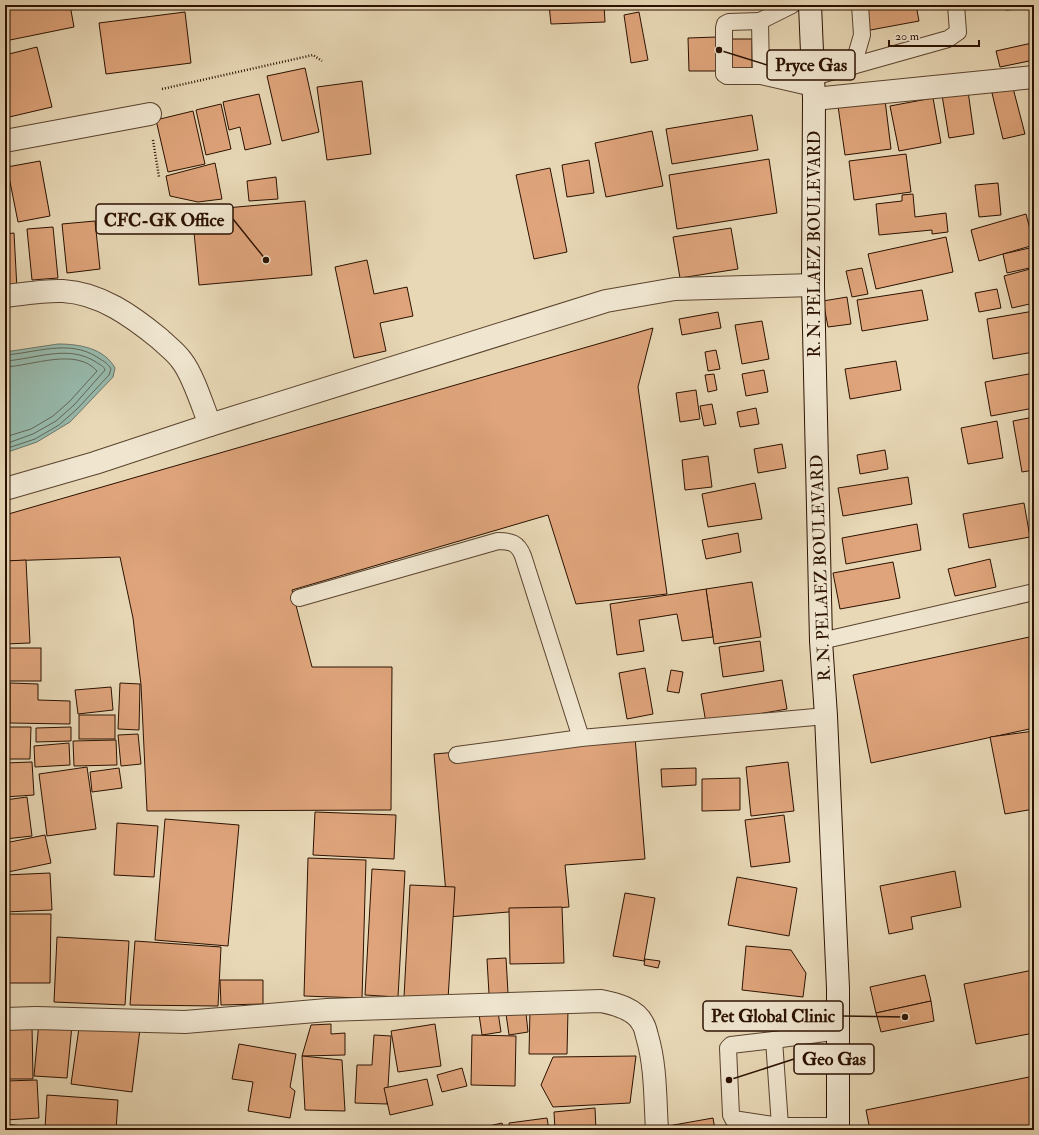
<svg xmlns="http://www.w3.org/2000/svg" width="1039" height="1135" viewBox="0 0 1039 1135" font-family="'IM FELL Double Pica',serif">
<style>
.water{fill:#97baad;stroke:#6c7668}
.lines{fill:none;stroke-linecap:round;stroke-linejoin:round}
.shore{stroke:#616656;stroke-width:1}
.building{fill:#dfa47b;stroke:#2b1100}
.lane-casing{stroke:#5a432e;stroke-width:18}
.street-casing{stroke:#5a432e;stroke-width:24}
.secondary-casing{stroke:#2b1100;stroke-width:24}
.path{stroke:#2b1100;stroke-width:2.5;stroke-dasharray:1 2;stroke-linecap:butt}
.lane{stroke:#f0e6d0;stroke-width:16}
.street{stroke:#f0e6d0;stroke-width:22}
.secondary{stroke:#f0e6d0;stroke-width:22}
.labels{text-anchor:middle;stroke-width:4;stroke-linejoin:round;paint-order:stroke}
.street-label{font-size:17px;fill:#2b1100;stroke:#f0e6d0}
.leader{fill:none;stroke:#2b1100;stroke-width:1.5}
.callout-dot{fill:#2b1100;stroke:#f0e6d0;stroke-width:1.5}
.callout{fill:#f0e6d0;stroke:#2b1100;stroke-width:1.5}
.callout-label{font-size:18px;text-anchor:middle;font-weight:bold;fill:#2b1100}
</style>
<rect width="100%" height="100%" fill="#e8d8b6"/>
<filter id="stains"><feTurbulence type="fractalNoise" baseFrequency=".005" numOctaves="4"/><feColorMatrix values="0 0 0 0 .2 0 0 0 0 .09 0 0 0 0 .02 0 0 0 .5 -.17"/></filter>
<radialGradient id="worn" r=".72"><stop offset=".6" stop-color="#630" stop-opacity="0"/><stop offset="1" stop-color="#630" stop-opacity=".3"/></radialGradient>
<path class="water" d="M58,344C79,344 104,348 115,368L113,377L70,422L37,442L5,453V352Z"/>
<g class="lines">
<g class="shore">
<path d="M5,355C35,353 69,339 97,357C103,361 108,363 111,369L109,375L77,409L59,425L35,439L5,449"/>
<path d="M5,361C36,359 68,344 96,362C100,365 104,366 105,370L74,405L56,421L33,434L5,444"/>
<path d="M5,367C32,366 76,347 97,371L70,401L53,416L31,429L5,437"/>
</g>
</g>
<g class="building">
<path d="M5,5H70L74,27L5,41Z"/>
<path d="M549,5H604L605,22L551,24Z"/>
<path d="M861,5H916L919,21L865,31Z"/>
<path d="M1006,5H1031V8L1006,10Z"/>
<path d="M185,12L191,63L106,74L99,23Z"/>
<path d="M639,12L648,60L631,63L624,15Z"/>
<path d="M717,37L718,71H689L688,38Z"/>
<rect x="727" y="39" width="25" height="32"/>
<path d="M1032,43L1034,60L1000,67L996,51Z"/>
<path d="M37,47L52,107L5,118V55Z"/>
<path d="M305,68L319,132L282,141L267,76Z"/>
<path d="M362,81L371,154L327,160L317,87Z"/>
<path d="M1013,88L1025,134L1003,139L992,93Z"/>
<path d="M968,91L974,134L949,138L942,95Z"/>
<path d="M259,94L271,144L245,150L240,127L229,130L223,102Z"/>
<path d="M933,98L941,143L899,151L890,106Z"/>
<path d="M885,100L891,149L845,155L838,106Z"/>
<path d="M221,104L231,149L206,155L196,110Z"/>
<path d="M1034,109V127L1031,110Z"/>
<path d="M193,111L205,164L168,172L156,120Z"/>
<path d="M752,115L758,150L672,164L666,129Z"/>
<path d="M652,131L663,186L606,197L595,143Z"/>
<path d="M906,154L911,192L854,200L849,161Z"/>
<path d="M769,159L777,213L677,229L669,175Z"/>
<path d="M589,160L594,193L567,197L562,165Z"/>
<path d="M40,161L50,216L18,222L7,167Z"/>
<path d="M215,163L222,199L198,202L170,196L166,176Z"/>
<path d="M550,168L567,252L534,259L516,175Z"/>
<path d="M276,177L278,199L249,201L247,181Z"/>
<path d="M998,183L1001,215L979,217L975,185Z"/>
<path d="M913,194L915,217L946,213L948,232L932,234V230L879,235L876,204L902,201V195Z"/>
<path d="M305,201L312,275L199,285L192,211Z"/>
<path d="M1030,203H1034V226H1033Z"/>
<path d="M1026,214L1034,245L979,261L971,230Z"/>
<path d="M95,221L100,269L67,273L62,224Z"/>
<path d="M53,227L58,278L32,280L27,229Z"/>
<path d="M731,228L738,269L680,278L673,237Z"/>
<path d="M14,233L17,289H5V234Z"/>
<path d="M946,237L953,272L876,289L868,254Z"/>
<path d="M1034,247V267L1007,273L1003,254Z"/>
<path d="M367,260L374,294L407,287L413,316L380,323L386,351L354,358L335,267Z"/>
<path d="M862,268L868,294L852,297L846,271Z"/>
<path d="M1034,268V303L1012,308L1004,276Z"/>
<path d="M997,289L1001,308L979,312L975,293Z"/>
<path d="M922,290L928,320L862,331L857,300Z"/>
<path d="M847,297L851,324L828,327L823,301Z"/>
<path d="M1034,311V352L993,359L987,319Z"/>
<path d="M718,312L721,328L682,335L679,319Z"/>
<path d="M762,321L769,359L742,364L735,325Z"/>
<path d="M653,328L638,387L667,594L576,604L548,515L292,590L312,667H392L391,810L147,811L141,685L133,618L120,557L5,561V515Z"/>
<path d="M716,350L720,369L708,371L705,352Z"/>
<path d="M896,361L901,390L850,399L845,369Z"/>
<path d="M764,370L768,392L746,396L742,374Z"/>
<path d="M1034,373V408L991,416L985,382Z"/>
<path d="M714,374L717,390L708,392L705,375Z"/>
<path d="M696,390L700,419L680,422L676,393Z"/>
<path d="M712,404L716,424L704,426L700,406Z"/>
<path d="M756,408L759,424L740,427L737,412Z"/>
<path d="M1034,417V470L1022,472L1013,421Z"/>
<path d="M997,421L1003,458L968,464L961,428Z"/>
<path d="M782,444L786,468L758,473L754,449Z"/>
<path d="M885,450L888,469L860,474L857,455Z"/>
<path d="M708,456L712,487L685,490L682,460Z"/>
<path d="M908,477L912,504L843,516L838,488Z"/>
<path d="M755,483L762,519L708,527L702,494Z"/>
<path d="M1024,503L1030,537L969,548L963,514Z"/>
<path d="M917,524L921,550L846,564L842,538Z"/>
<path d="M738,533L741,552L706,559L702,540Z"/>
<path d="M990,559L996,587L955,596L948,569Z"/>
<path d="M26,560L30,643L5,644V561Z"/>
<path d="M893,562L900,598L840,609L833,573Z"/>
<path d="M752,582L761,637L714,644L706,589Z"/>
<path d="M706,589L713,637L682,641L677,614L639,620L644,651L617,655L610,604Z"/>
<path d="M1034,636V728L871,763L853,675Z"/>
<path d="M760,641L764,671L723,677L719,647Z"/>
<rect x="5" y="648" width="36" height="33"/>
<path d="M645,668L653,714L627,719L619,673Z"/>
<path d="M671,670L683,672L679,693L667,691Z"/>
<path d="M782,680L787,709L706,723L701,694Z"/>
<path d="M10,683L38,684V700L70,701V724L10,723Z"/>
<path d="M120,683L140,684L139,730L118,729Z"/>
<path d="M5,684H8L5,721Z"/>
<path d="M111,687L113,710L78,714L75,690Z"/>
<rect x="79" y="715" width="36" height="24"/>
<path d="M5,727H31L30,759H5Z"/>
<path d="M71,727V741L36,742V728Z"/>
<path d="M1034,731V809L1005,814L990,737Z"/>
<path d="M138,734L141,764L121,766L118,735Z"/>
<path d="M635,737L645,859L565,865L569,907L448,917L434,754Z"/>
<path d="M116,740L117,765L74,766L73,741Z"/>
<path d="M69,743L70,765L35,767L34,746Z"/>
<path d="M32,762L34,795L5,797V763Z"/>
<path d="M788,762L794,811L751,816L746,767Z"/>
<path d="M87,767L96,829L47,836L39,774Z"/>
<path d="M119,768L122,788L92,792L90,772Z"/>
<path d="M696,768V785L662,787L661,769Z"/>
<path d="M740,778V810L702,811V779Z"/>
<path d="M27,797L32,836L5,839V800Z"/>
<path d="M315,812L396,815L394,859L313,855Z"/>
<path d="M784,815L790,862L751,867L745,820Z"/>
<path d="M165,819L239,825L228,946L155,940Z"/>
<path d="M117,823L158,826L154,877L114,875Z"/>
<path d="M45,835L51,863L8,872L5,856V843Z"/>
<path d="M308,858L366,860L362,998L304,996Z"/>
<path d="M372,869L405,871L398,997L365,995Z"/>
<path d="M955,871L961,907L911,917L913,929L889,934L880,886Z"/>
<path d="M50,873L52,910L5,912V875Z"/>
<path d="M737,877L797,888L789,936L728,925Z"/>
<path d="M410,885L455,887L448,999L404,997Z"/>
<path d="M625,893L655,898L644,961L613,956Z"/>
<path d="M562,907L564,963L510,964L509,908Z"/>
<path d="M9,914H51L50,983H8Z"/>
<path d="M57,937L129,941L125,1005L54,1002Z"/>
<path d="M135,941L221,947L218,1006L130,1005Z"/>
<path d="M746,946L791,950L806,973L803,997L742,990Z"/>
<path d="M506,958L508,993L489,994L487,959Z"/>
<path d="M645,959L660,961L658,968L644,965Z"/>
<path d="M1033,970L1034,1033L976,1044L964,984Z"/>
<path d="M925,975L931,1001L876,1013L870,987Z"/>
<path d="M220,980H263V1004L221,1005Z"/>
<path d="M931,1001L934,1021L881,1032L876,1013Z"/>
<path d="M525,1004L528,1032L509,1035L505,1007Z"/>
<path d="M497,1005L501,1032L482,1035L478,1007Z"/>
<path d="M530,1010H568L567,1054H529Z"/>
<path d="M80,1021L140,1029L132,1092L71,1084Z"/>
<path d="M39,1022L72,1025L67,1078L34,1076Z"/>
<path d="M331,1024V1034L345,1033V1055L302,1056L311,1025Z"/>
<path d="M435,1024L441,1066L398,1072L391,1031Z"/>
<path d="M32,1026L33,1079H5V1027Z"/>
<path d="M374,1035L391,1036L387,1104L355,1103L357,1065H372Z"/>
<path d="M472,1035L516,1036L515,1086L471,1085Z"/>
<path d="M239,1044L296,1054L290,1087L295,1091L290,1118L248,1111L253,1082L232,1079Z"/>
<path d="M302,1056L342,1060L345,1111L305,1110Z"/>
<path d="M636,1056L630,1103L553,1107L541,1085L553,1057Z"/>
<path d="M462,1068L467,1086L442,1092L437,1075Z"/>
<path d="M1034,1076V1130H870L866,1110Z"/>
<path d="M427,1079L433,1105L390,1115L384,1088Z"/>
<path d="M37,1080L39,1118L5,1120V1081Z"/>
<path d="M47,1095L118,1100L116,1130H60L45,1128Z"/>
<path d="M595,1108L596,1130H555L554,1112Z"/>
<path d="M547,1118L549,1130H510L509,1123Z"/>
<path d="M713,1118L715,1130H669L668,1126Z"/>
<path d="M502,1123L504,1130H471Z"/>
<path d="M5,1124L32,1127L31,1130H5Z"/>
</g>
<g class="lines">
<defs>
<g id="lane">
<path d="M792,5L760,21L761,76L813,88"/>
<path d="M760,21L729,22L725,24L724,28V74L727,76H761"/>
<path d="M853,66L862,35L860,5"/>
<path d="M813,77L948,39L958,32L956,5"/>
<path d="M299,598L498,541C511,541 518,543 523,556L581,738"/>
<path d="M821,641L1034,592"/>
<path d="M457,755L581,738L826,716"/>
<path d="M774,1040L731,1045L728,1048L731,1115L733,1119L780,1126"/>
<path d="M838,1126H780L774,1040L839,1031"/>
</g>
<g id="street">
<path d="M814,99L1034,77"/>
<path d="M5,141L150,114"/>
<path d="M5,296C23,294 46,290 63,291C100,293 132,316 160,339C167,346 176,352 182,361C193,375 203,407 210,425"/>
<path d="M5,489L95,463L210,425L606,301L675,289L813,285"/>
<path d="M5,1019L36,1018L185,1022L327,1010L601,1001C616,1004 636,1009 643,1024C645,1027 646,1032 647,1036C656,1066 655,1099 657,1130"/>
</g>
<path id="secondary" d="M810,5L814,99L813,285L821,641L826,716L838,988V1130"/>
</defs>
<use href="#lane" class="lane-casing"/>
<use href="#street" class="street-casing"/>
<use href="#secondary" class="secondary-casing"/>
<g class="path">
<path d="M162,89L313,55L322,61"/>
<path d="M153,140L159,177"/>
</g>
<use href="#lane" class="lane"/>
<use href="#street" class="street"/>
<use href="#secondary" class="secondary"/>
</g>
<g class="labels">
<g class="street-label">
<text transform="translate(814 244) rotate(-90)" y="6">R. N. PELAEZ BOULEVARD</text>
<text transform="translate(820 568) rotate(-92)" y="6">R. N. PELAEZ BOULEVARD</text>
</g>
</g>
<path class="leader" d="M719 50L767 65M266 260L233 219M905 1017L843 1016M729 1080L794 1059"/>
<g class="callout-dot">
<circle cx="719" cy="50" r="4"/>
<circle cx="266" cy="260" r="4"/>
<circle cx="905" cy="1017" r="4"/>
<circle cx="729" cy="1080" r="4"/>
</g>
<g class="callout">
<rect x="767" y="50" width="88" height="30" rx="4"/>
<rect x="96" y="204" width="137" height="30" rx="4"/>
<rect x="703" y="1001" width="140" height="30" rx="4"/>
<rect x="794" y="1044" width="80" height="30" rx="4"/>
</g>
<g class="callout-label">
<text x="811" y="71">Pryce Gas</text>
<text x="164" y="226">CFC-GK Office</text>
<text x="773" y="1022">Pet Global Clinic</text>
<text x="834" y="1065">Geo Gas</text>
</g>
<rect width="1039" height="1135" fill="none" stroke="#e8d8b6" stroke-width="20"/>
<rect x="6" y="6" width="1027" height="1123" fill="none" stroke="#2b1100" stroke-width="2"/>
<rect x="10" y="10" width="1019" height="1115" fill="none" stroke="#2b1100"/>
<path d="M889 40v6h90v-6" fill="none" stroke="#2b1100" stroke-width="2"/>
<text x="895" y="40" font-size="12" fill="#2b1100" stroke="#f0e6d0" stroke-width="3" paint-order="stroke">20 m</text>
<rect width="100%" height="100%" filter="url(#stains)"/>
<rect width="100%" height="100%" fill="url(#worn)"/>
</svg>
